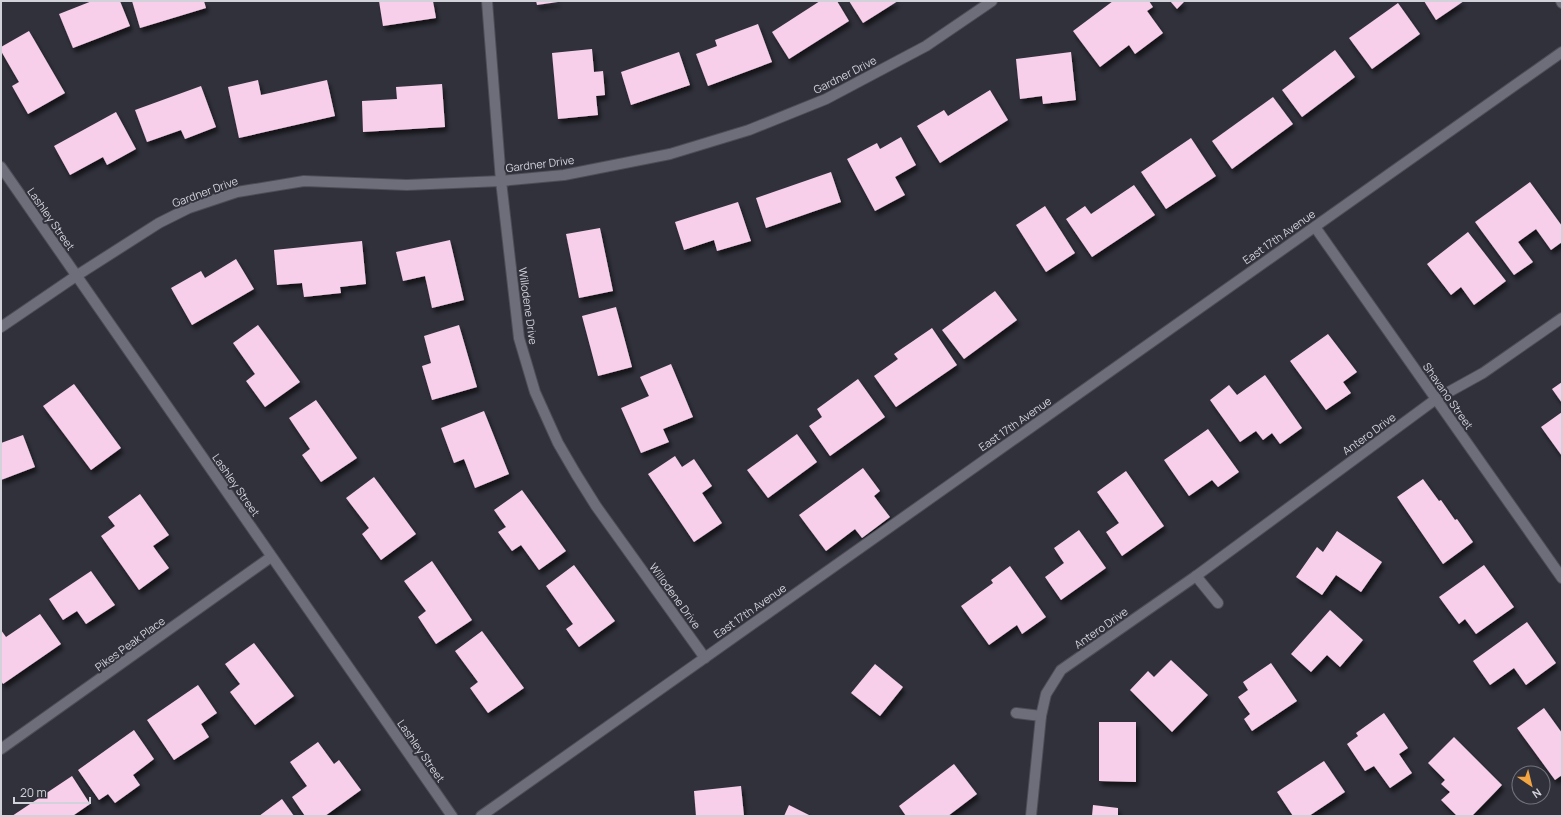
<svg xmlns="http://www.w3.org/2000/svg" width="1563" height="817" viewBox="0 0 1563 817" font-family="Manrope,sans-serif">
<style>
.building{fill:#f8cfea;filter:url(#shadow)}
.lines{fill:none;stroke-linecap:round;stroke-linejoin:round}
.street-casing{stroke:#4d4d56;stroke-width:12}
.secondary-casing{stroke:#4d4d56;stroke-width:12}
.street{stroke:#6d6e7a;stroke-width:10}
.secondary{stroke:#6d6e7a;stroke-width:10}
.labels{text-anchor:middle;stroke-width:4;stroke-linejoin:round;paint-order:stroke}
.street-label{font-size:11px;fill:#d2d3da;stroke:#31313c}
</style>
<defs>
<filter id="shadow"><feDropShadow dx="2.5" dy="4.5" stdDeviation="2" flood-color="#0009"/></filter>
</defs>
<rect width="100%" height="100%" fill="#31313c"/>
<g class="building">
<path d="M92,1H120L130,26L73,48L59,14Z"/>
<path d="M132,1H204L206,8L140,28Z"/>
<path d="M379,1H433L436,18L383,26Z"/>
<path d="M536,1H558V2L537,5Z"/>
<path d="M820,1H837L849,21L789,59L772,32Z"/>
<path d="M849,1H898L863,23Z"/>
<path d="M1113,1H1149L1153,7L1147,11L1163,33L1135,54L1129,45L1100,67L1073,31Z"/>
<path d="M1170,1H1185L1177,9Z"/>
<path d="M1424,1H1464L1436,20Z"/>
<path d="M1398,3L1420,34L1372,69L1349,38Z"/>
<path d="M758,24L772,62L708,86L696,54L717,46L715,40Z"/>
<path d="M29,31L65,93L28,114L12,86L19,82L1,51V47Z"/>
<path d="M592,49L594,72L603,71L605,95L596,96L598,115L558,119L552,53Z"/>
<path d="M1335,50L1355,77L1302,117L1282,90Z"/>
<path d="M679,52L690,85L631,105L621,72Z"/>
<path d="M1071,52L1076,100L1043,104L1042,96L1020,99L1016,59Z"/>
<path d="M258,80L261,95L327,80L335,116L239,138L228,87Z"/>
<path d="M442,84L445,127L363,132L362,101L397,99L396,87Z"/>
<path d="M201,86L216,127L185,139L181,130L147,142L135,110Z"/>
<path d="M990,90L1008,120L940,163L917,126L944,110L948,116Z"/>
<path d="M1273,97L1293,124L1232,169L1212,141Z"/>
<path d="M116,112L136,149L107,165L103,157L70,175L54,146Z"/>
<path d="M901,137L916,165L895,177L905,195L875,211L847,159L877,143L880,149Z"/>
<path d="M1191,138L1216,176L1166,209L1141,172Z"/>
<path d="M831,172L841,202L766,228L756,198Z"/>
<path d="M1530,182L1562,226V242L1551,250L1536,229L1518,242L1533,262L1514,275L1475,222Z"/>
<path d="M1134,185L1155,215L1092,257L1066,219L1085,206L1091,214Z"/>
<path d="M738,202L751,241L717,251L714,240L684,250L675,222Z"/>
<path d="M1045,206L1075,253L1046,272L1016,225Z"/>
<path d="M600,228L613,291L579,298L566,234Z"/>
<path d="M1468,232L1506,281L1474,305L1461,287L1451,295L1427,264Z"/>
<path d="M450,240L464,300L432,308L425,276L403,281L396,252Z"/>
<path d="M362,241L366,284L340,287L341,293L304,297L302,283L277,285L274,250Z"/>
<path d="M236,259L254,289L192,325L171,288L201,271L205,278Z"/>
<path d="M995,291L1017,320L964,359L942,330Z"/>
<path d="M616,307L632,367L598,376L582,316Z"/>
<path d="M258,325L300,382L265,407L246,381L255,374L233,343Z"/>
<path d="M459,325L477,387L432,400L422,366L431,363L424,336Z"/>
<path d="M932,328L957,365L896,407L874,376L898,359L894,354Z"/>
<path d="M1328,334L1357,372L1343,382L1351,393L1326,410L1290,361Z"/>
<path d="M671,364L693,417L663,429L669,442L641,453L621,408L649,396L640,377Z"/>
<path d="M1265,375L1302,428L1280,444L1272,433L1263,440L1256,431L1240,442L1210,400L1229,385L1237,395Z"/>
<path d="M858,379L885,417L830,456L809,426L822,417L817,409Z"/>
<path d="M1562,382V403L1552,389Z"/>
<path d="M74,384L121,448L91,470L43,406Z"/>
<path d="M316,400L357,458L321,482L302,455L310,449L289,418Z"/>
<path d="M484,411L509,474L475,488L464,459L454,463L441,428Z"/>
<path d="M1562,412V456L1541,427Z"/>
<path d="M1208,429L1239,472L1218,487L1212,480L1189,496L1164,460Z"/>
<path d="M797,434L817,462L768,498L747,470Z"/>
<path d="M23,435L35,467L1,480V443Z"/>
<path d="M675,456L682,467L694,459L712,486L702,493L722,523L694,542L648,474Z"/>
<path d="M863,468L880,491L874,496L890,517L862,538L855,529L826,551L799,515Z"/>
<path d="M1126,471L1164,526L1122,556L1106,532L1119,523L1097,492Z"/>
<path d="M374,477L416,534L381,560L362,534L369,528L346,498Z"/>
<path d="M1423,479L1439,501L1441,500L1455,520L1457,519L1473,542L1443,564L1397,497Z"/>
<path d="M522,490L566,551L539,570L521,545L512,551L498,532L506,527L494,510Z"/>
<path d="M140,494L169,535L153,546L169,568L139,590L101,536L115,526L108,517Z"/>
<path d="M1079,530L1106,568L1061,600L1045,577L1064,563L1054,548Z"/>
<path d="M1337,531L1382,562L1361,592L1336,575L1322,595L1296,577L1317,547L1323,552Z"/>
<path d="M432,561L472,620L436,644L418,617L426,611L404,581Z"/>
<path d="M574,565L615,621L579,647L566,629L573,624L546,586Z"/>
<path d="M1484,565L1514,607L1476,634L1465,619L1459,624L1439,597Z"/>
<path d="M1010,566L1046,617L1022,634L1017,625L989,645L961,606L993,583L991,580Z"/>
<path d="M91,571L115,605L86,624L77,611L63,620L49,599Z"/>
<path d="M1330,610L1363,640L1340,667L1327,655L1311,672L1291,654Z"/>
<path d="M40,614L61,644L3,684L1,681V630L6,637Z"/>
<path d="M1527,622L1556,663L1526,685L1514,668L1490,685L1473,661Z"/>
<path d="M482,631L524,688L488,713L470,688L478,682L455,651Z"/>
<path d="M254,643L294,696L255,725L230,692L240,684L225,664Z"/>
<path d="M1171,660L1208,695L1172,732L1130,690L1148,671L1154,677Z"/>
<path d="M1271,663L1297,701L1252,731L1244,719L1250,714L1238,697L1248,690L1243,682Z"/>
<path d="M875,664L903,687L880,716L851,693Z"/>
<path d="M198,685L217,713L201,724L209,737L174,760L147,720Z"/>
<path d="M1544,708L1562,733V775L1555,780L1517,728Z"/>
<path d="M1384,713L1408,748L1399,754L1412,773L1390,788L1374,766L1365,771L1347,744L1358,736L1356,733Z"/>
<path d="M1099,722H1136V782L1099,781Z"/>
<path d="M134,730L154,759L133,775L140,785L115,803L108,794L99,800L78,770Z"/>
<path d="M1454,737L1502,785L1472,816H1457L1441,800L1450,792L1441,784L1445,780L1428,763Z"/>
<path d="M318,742L334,764L339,760L361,790L325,816H305L292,797L307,786L290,762Z"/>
<path d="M1324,761L1345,792L1309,816H1293L1277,792Z"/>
<path d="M954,764L977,794L948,816H906L899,806Z"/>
<path d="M72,776L90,804L74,815V816H12Z"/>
<path d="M741,786L744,816H696L694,791Z"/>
<path d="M282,799L294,816H259Z"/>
<path d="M789,805L811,816H784Z"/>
<path d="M1093,805L1118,808V816H1092Z"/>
</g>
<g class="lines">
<defs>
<g id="street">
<path d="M487,1L501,181L519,338L535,392L558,443L576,474L596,506L705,658"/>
<path d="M1561,1L1562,3"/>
<path d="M1315,227L1562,578"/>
<path d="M1,327L76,276L159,223L189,208L237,192L304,181L407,185L501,181L564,175L670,154L749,130L826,99L926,46L992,1"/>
<path d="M1196,576L1218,603"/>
<path d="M1016,713L1041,716"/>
<path d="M1,749L271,557"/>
<path d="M1031,816L1041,716L1046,694L1061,670L1196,576L1436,399L1483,373L1562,318"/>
</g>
<g id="secondary">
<path d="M1,167L452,816"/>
<path d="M481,816L1562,52"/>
</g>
</defs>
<use href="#street" class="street-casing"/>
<use href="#secondary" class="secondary-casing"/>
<use href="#street" class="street"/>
<use href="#secondary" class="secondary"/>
</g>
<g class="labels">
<g class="street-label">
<text transform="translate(845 75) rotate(-27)" y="4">Gardner Drive</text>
<text transform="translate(540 164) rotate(-7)" y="4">Gardner Drive</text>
<text transform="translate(205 192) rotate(-20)" y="4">Gardner Drive</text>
<text transform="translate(51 219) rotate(55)" y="4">Lashley Street</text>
<text transform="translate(1279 237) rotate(-35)" y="4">East 17th Avenue</text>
<text transform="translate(528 306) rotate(82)" y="4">Willodene Drive</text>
<text transform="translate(1448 396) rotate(55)" y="4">Shavano Street</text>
<text transform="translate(1015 424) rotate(-35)" y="4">East 17th Avenue</text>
<text transform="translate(1369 434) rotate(-36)" y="4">Antero Drive</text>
<text transform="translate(236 485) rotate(55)" y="4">Lashley Street</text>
<text transform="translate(675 596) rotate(54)" y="4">Willodene Drive</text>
<text transform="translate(750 611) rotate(-35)" y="4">East 17th Avenue</text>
<text transform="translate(1101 628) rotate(-35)" y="4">Antero Drive</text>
<text transform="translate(130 644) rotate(-36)" y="4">Pikes Peak Place</text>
<text transform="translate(421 751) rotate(55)" y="4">Lashley Street</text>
</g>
</g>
<rect width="1563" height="817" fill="none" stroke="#d2d3da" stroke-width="4"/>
<g transform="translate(1531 785) rotate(145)"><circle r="19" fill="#31313c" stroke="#71727b"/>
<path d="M0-3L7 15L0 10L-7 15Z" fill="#f2a541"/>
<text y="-6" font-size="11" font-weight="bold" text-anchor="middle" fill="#d2d3da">N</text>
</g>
<path d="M14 797v6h76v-6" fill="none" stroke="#d2d3da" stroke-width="2"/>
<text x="20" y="797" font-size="12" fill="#d2d3da" stroke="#31313c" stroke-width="3" paint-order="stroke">20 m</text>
</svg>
